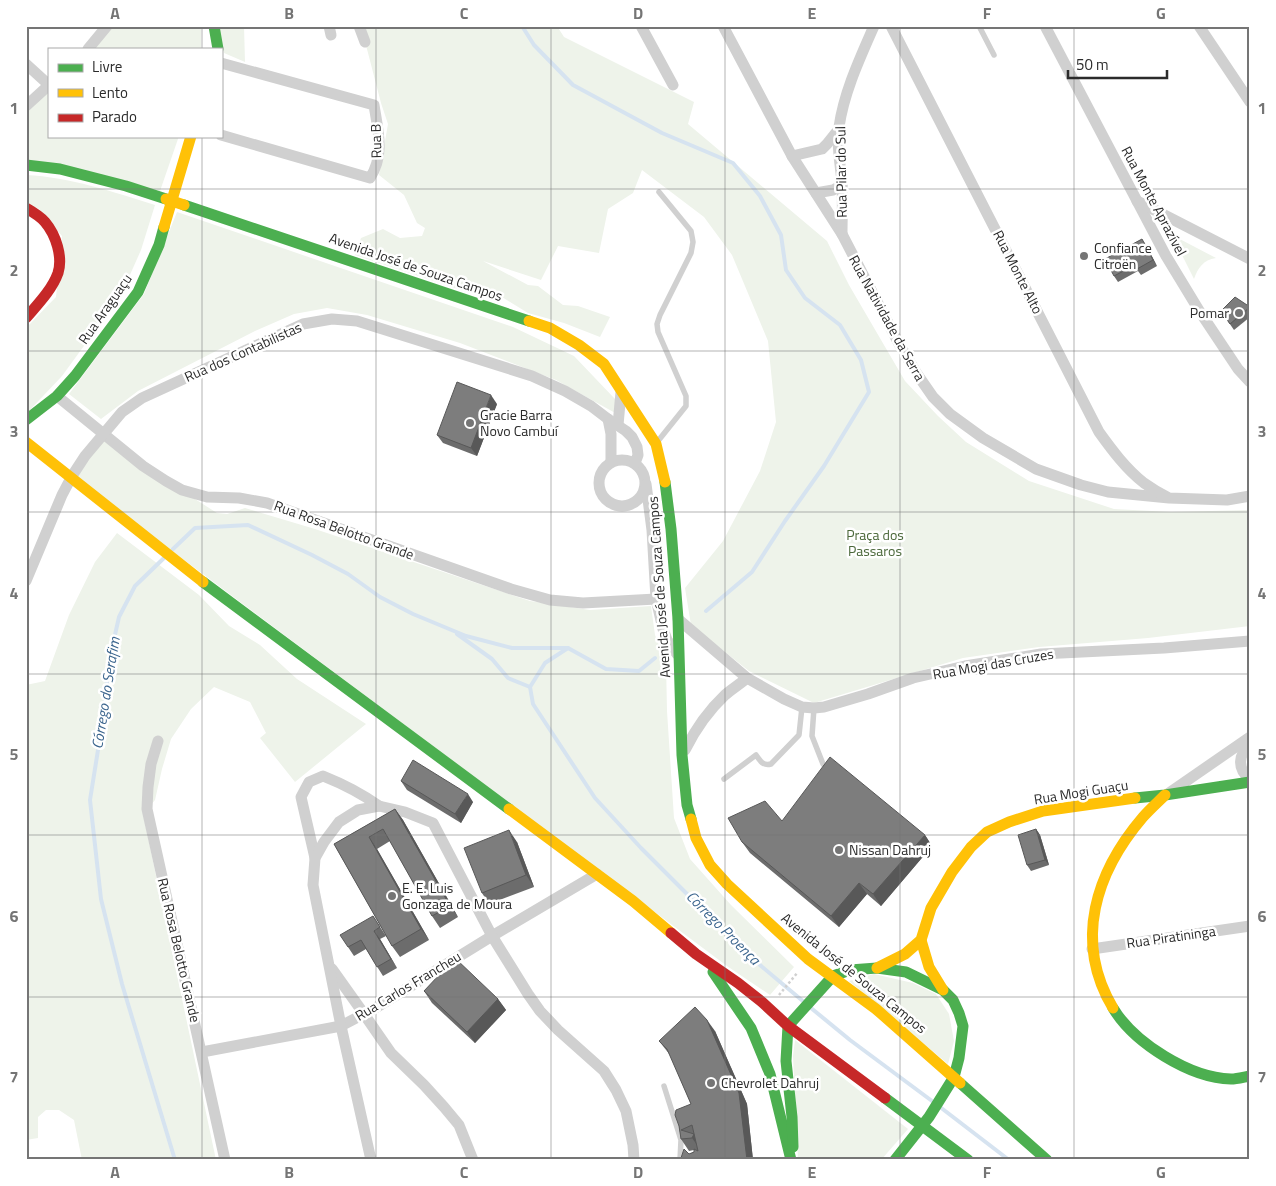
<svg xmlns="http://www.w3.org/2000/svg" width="1276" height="1186" viewBox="0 0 1276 1186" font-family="'Titillium Web',sans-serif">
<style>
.green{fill:#eef3ea}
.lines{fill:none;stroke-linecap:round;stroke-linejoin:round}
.stream{stroke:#d6e3f0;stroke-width:4}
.path{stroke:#d0d0d0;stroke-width:2.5;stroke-dasharray:2.5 2.5;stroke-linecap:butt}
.lane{stroke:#d0d0d0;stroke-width:5.5}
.street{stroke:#d0d0d0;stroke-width:11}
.fast{stroke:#4caf50;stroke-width:11}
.slow{stroke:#ffc107;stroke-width:11}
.jam{stroke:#c62828;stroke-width:11}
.slow-bridge{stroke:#ffc107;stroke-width:11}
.wall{fill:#6c6c6c}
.shaded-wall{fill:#585858}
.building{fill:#7d7d7d;stroke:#585858}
.grid{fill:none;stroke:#757575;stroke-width:1;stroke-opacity:0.55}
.poi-dot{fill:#757575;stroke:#fff;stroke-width:2}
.labels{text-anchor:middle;stroke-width:5;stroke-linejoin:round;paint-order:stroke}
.street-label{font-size:14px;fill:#2b2b2b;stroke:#fff}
.poi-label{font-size:14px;fill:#2b2b2b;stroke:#fff;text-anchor:start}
.park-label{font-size:14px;fill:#4a6739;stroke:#fff}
.water-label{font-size:15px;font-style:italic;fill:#3a648d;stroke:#fff}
.neatline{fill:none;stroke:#757575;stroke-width:2}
.grid-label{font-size:16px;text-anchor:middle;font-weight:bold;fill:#757575}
</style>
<rect width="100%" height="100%" fill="#fff"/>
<g class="green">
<path d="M111,26H201V49H95Z"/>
<path d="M217,26H244L245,62L224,53Z"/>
<path d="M361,26H557L564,37L694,102L688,124L827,241L849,285L905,381L938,416L966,442L1029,481L1114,509L1171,512L1250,510V626L1148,638L1039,647L963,658L814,703L749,671L691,625L685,588L723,541L760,471L776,422L768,341L732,255L704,217L642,170L633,193L608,209L599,253L558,246L541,280L483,261L528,285L538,286L563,305L578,306L610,317L600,337L564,323L528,313L502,297L475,287L467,292L355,255L361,238L383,229L400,238L422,236L425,228L417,223L404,195L379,175L388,124L381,103Z"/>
<path d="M49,91V136H179L160,191L26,160V111Z"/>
<path d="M26,175C70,177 113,192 155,205L141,250L121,295L62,376L26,414V328L56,297L62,236L39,209L26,203Z"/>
<path d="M177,212L513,327L574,356L615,399L617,414L556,380L460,343L367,315L327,308L294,314L255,331L138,391L101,419L69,394L144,294Z"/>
<path d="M1172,235L1216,258C1203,260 1198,268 1194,279Z"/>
<path d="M103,435L143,466L217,513L227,514L245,508L315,529L530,601L590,610L651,606L655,635L666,662L667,711L674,818L690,859L731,905L794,967L770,995L727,966L72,476Z"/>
<path d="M117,533L199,595L229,626L260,645L297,679L366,724L295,782L260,738L266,733L250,702L214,687L191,709L171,739L162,769L155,800L143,814L216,1160H82L74,1120L59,1110H46L38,1117V1138L26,1140V685L45,681L69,615L95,562Z"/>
<path d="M874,974L913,983L936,994L949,1014L954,1041L948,1064L849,981Z"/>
<path d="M795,1040L908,1129L881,1160H798L793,1056Z"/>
</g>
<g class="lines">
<g class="stream">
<path d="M522,26L534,45L573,85L662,133L733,163L760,196L781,235L786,270L805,298L840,325L861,360L869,392L824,466L785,521L752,572L706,611"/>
<path d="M173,549L195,528L248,525L312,555L348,574L380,597L413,614L466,636L512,648H568L606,669L639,671L655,658"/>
<path d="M164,558L135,586L119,617L110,657L102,725L90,800L101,899L122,984L175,1160"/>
<path d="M457,634L492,659L508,678L530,687"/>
<path d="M568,648L545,663L530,687L533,704L595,798L641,848L748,955L804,1002"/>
<path d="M811,1008L850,1040L932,1101"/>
<path d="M940,1107L1009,1160"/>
</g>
<path class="path" d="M779,995L798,972"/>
<g class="lane">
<path d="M979,26L994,55"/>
<path d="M658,441L686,406V396L658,332L657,324L660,315L691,253L693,242L691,231L659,192"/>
<path d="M814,708L812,736L823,764"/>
<path d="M724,779L756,755C760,761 763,766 771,764L799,735L802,707"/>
<path d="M664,1086L681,1140L680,1160"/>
</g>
<g class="street">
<path d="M329,26L331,35"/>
<path d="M359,26L365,42"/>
<path d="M641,26L673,85"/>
<path d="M723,26L792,156L842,234L898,342L917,374L933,397L950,414L983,438L1036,469L1081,485L1108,492L1169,498L1227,500L1250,496"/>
<path d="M891,26L1099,432C1112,450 1126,469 1144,483C1151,488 1159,493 1167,497"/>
<path d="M1045,26L1166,256L1200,312L1238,369L1250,382"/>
<path d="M1199,26L1250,102"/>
<path d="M88,49L107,26"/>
<path d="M221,63L374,105C378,131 385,155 370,178L221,135"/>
<path d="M26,64L49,85"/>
<path d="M26,106L49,85"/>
<path d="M792,156L822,149L827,144L839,129"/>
<path d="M816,193L833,190L842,185"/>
<path d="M1137,201L1250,259"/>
<path d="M842,234C842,218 843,201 842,184C841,166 836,146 839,127C844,92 860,58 874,26"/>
<path d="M57,396L143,466L166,481L182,490L207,497L239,498L267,503L511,589L550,600L583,603L656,599"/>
<path d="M608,419L611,434V462"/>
<path d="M618,425L621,392"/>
<circle cx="622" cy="483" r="23"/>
<path d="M646,484L652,530L656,599L663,629L667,640L677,654"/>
<path d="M26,581L62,495L72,476L85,456L122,412L142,398L303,324L332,319L357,321L532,376L565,391L591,406L608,419L626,431L632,437L637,447L638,455L635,463"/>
<path d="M678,619L747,678L784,699L802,707L814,708L824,707L868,694L913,678L965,666L1041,654L1164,648L1250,641"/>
<path d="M158,741L151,764L148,787L147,809L225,1160"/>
<path d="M1250,742C1239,755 1236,768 1250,779"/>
<path d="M685,750C695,730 709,710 725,695C732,689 740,684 747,678"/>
<path d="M1169,793L1250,737"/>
<path d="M315,858L301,797L309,782L323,776C343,784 361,793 379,806"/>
<path d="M1092,949L1250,926"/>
<path d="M332,969L364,1014L391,1053L424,1085L444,1107L459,1125L473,1160"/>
<path d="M202,1052L341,1026L377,1007L492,936L597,874"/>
<path d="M371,1160L341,1026L313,885L315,858L324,842L339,822L358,810L379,806L405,812L433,823L492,936L528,994L540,1011L558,1030L604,1071L616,1090L626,1111L633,1145L634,1160"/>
</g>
<g class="fast">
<path d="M214,26L218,49"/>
<path d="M26,165L60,169L126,186L166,199"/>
<path d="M184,205L529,321"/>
<path d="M26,420L57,396L75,376L138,292L159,245L164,227"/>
<path d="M665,482L671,529L678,619L682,755L687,805L691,819"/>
<path d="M203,582L509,809"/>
<path d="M1135,798L1165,795L1250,782"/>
<path d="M713,972L751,1028L770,1074L791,1160"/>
<path d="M1113,1008C1134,1043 1190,1078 1231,1079C1237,1079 1244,1077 1250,1076"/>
<path d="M960,1083L1047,1160"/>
<path d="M885,1098L968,1160"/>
<path d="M793,1147L792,1117L786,1061L788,1026L833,976L850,970L877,968L906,972L943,990L953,1000L959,1013L963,1026L959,1058L954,1077L929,1117L895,1160"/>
</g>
<g class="slow">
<path d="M164,227L191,136"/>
<path d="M529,321L550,328L579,345L604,364L656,444L665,482"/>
<path d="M509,809L633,901L671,933"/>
<path d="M691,819L696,838L710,865L727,884L808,959L876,1009L960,1083"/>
<path d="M921,940L929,967L943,990"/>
<path d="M877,968L905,954L921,940L931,908L952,872L971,847L987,832L1009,822L1043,811L1135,798"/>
<path d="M1113,1008C1073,941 1096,872 1143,817C1150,809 1158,802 1165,795"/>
</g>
<g class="jam">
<path d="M26,208C33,212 40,216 45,222C56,235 63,257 58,273C52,290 37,305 26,318"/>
<path d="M671,933L696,954L738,983L762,1002L788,1026L885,1098"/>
</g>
<g class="slow-bridge">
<path d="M166,199L184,205"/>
<path d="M26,442L203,582"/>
</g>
</g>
<g class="wall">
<path d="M1146,245L1157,266L1141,275L1138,271L1118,282L1114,276Z"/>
<path d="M1250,307V317L1234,330L1221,311Z"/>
<path d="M497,404L477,456L443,443L437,435Z"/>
<path d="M401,781L473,802L461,823L407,790Z"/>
<path d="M395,809L403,820L458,917L440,928L432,916L390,841L377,849L429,940L400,957L392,946L334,844Z"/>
<path d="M782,821L925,835L932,846L881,906L867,894L839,927L750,853L742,842Z"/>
<path d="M1036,829L1040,835L1049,865L1031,871L1027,865Z"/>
<path d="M517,842L534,887L489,904L482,893Z"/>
<path d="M373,916L386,936L380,939L397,968L383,976L366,949L354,956L348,947Z"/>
<path d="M424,991L498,999L506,1010L475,1043L432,1003Z"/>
<path d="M715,1031L747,1104L753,1160L689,1154L694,1152V1150L689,1151L681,1139L679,1126L691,1104L670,1055L659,1041Z"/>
</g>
<g class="shaded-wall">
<path d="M1142,239L1146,245L1157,266L1153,260Z"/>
<path d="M491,395L497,404L477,456L471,448Z"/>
<path d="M468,794L473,802L461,823L455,814Z"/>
<path d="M395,809L403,820L458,917L450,906Z"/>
<path d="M1036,829L1040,835L1049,865L1045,860Z"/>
<path d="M509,830L517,842L534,887L526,875Z"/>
<path d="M925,835L932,846L881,906L873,894Z"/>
<path d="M369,837L377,849L429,940L421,929Z"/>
<path d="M859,883L867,894L839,927L831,916Z"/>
<path d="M374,931L380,939L397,968L391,959Z"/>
<path d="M498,999L506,1010L475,1043L467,1032Z"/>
<path d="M707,1020L715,1031L747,1104L753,1160H747Z"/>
<path d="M694,1134L702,1145L700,1149L692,1138Z"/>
</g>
<g class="building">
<path d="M1142,239L1153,260L1137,269L1135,265L1114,276L1105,259Z"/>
<path d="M1235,297L1250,307L1230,324L1221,311Z"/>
<path d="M457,382L491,395L471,448L437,435Z"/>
<path d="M830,757L925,835L873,894L859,883L831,916L742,842L728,818L765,801L782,821Z"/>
<path d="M413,760L468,794L455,814L401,781Z"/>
<path d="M395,809L450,906L432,916L383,829L369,837L421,929L392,946L334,844Z"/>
<path d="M1036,829L1045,860L1027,865L1018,835Z"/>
<path d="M509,830L526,875L482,893L464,848Z"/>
<path d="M373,916L380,927L374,931L391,959L377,967L361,940L348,947L340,935Z"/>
<path d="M455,958L498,999L467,1032L424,991Z"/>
<path d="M695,1007L707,1020L739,1093L747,1160H683L681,1158L684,1149L689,1154L694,1152V1149L698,1151L692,1125L681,1130L694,1134L692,1138L681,1139L679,1126L675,1115L676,1110L691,1104L667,1049L659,1041Z"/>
</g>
<path class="grid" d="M202,26V49M376,26V1160M551,26V1160M725,26V1160M900,26V1160M1074,26V1160M202,136V1160M26,189H1250M26,351H1250M26,512H1250M26,674H1250M26,835H1250M26,997H1250"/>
<g class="poi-dot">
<circle cx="1084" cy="256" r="5"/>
<circle cx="1239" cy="313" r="5"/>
<circle cx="470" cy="423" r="5"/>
<circle cx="839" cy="850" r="5"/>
<circle cx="392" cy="896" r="5"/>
<circle cx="711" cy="1083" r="5"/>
</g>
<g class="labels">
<g class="street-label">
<text transform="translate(376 141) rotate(-91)" y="5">Rua B</text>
<text transform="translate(841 172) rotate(-91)" y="5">Rua Pilar do Sul</text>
<text transform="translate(1154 201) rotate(62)" y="5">Rua Monte Aprazível</text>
<text transform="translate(416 267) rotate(19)" y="5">Avenida José de Souza Campos</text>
<text transform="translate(1018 272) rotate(63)" y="5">Rua Monte Alto</text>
<text transform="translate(105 309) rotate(-55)" y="5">Rua Araguaçu</text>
<text transform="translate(887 318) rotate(61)" y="5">Rua Natividade da Serra</text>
<text transform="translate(243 352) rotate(-24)" y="5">Rua dos Contabilistas</text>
<text transform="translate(344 530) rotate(20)" y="5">Rua Rosa Belotto Grande</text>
<text transform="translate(659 587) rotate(-94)" y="5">Avenida José de Souza Campos</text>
<text transform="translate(993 664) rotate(-10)" y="5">Rua Mogi das Cruzes</text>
<text transform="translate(1081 792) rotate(-9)" y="5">Rua Mogi Guaçu</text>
<text transform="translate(1171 937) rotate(-8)" y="5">Rua Piratininga</text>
<text transform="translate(179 950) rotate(77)" y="5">Rua Rosa Belotto Grande</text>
<text transform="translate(854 973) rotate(39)" y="5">Avenida José de Souza Campos</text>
<text transform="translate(408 986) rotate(-31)" y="5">Rua Carlos Francheu</text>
</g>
<g class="poi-label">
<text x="1094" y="253">Confiance<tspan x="1094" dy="16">Citroën</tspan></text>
<text x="1229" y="318" text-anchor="end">Pomar</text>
<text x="480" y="420">Gracie Barra<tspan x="480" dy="16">Novo Cambuí</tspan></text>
<text x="849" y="855">Nissan Dahruj</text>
<text x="402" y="893">E. E. Luis<tspan x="402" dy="16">Gonzaga de Moura</tspan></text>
<text x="721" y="1088">Chevrolet Dahruj</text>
</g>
<g class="park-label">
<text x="875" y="540">Praça dos<tspan x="875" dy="16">Passaros</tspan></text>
</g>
<g class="water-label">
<text transform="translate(106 693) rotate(-81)" y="5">Córrego do Serafim</text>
<text transform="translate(723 928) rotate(45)" y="5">Córrego Proença</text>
</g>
</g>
<rect width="1276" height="1186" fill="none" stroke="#ffffff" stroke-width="55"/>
<rect x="48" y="48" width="175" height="90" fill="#ffffff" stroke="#aaaaaa"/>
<rect x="58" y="64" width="25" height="8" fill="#4caf50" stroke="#aaaaaa"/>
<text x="92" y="72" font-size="15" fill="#2b2b2b">Livre</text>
<rect x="58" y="89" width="25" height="8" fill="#ffc107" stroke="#aaaaaa"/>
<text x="92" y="98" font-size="15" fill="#2b2b2b">Lento</text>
<rect x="58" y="114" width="25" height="8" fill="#c62828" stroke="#aaaaaa"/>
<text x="92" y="122" font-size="15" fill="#2b2b2b">Parado</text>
<path d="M1068 70v8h99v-8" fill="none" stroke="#2b2b2b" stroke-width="2.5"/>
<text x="1076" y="70" font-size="15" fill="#2b2b2b" stroke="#ffffff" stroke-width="4" paint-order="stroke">50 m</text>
<rect x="28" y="28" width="1220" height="1130" class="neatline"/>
<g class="grid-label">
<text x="115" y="19">A</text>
<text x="289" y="19">B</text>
<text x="464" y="19">C</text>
<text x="638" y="19">D</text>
<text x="812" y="19">E</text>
<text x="987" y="19">F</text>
<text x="1161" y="19">G</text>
<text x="14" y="114">1</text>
<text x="1262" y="114">1</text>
<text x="14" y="276">2</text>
<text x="1262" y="276">2</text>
<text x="14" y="437">3</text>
<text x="1262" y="437">3</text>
<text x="14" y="599">4</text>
<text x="1262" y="599">4</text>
<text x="14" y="760">5</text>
<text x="1262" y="760">5</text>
<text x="14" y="922">6</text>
<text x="1262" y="922">6</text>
<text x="14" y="1083">7</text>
<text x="1262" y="1083">7</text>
<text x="115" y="1178">A</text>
<text x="289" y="1178">B</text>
<text x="464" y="1178">C</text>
<text x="638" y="1178">D</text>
<text x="812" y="1178">E</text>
<text x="987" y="1178">F</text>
<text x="1161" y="1178">G</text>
</g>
</svg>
